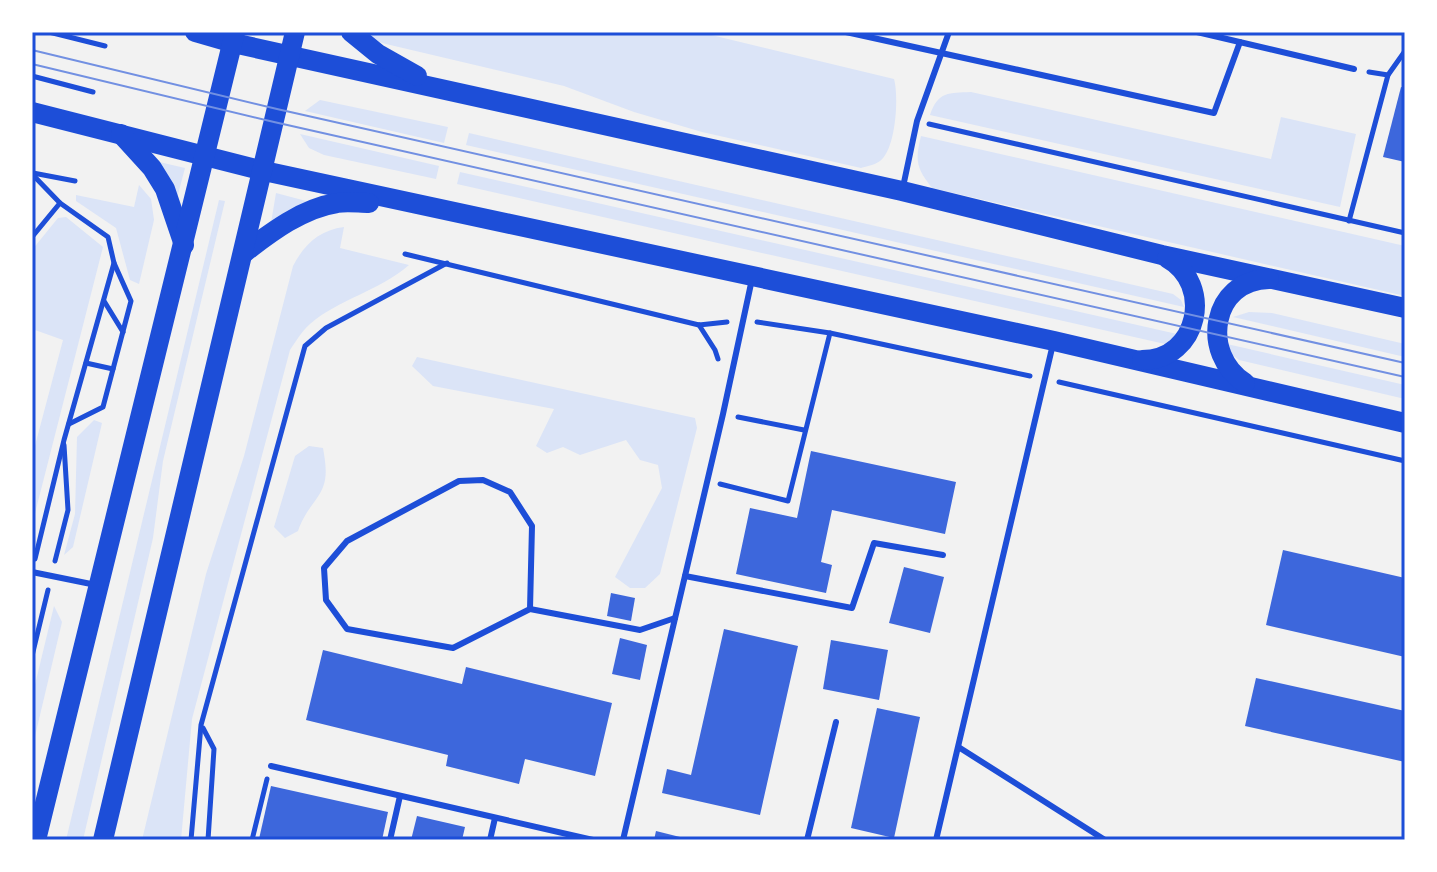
<svg xmlns="http://www.w3.org/2000/svg" width="1437" height="872" viewBox="0 0 1437 872" font-family="'Fira Sans Condensed',sans-serif">
<style>
.green{fill:#dbe4f7}
.building{fill:#3d67dc}
.lines{fill:none;stroke-linecap:round;stroke-linejoin:round}
.path{stroke:#1d4ed8;stroke-width:5}
.service{stroke:#1d4ed8;stroke-width:6}
.primary{stroke:#1d4ed8;stroke-width:20}
.tram{stroke:#7290e2;stroke-width:2}
.neatline{fill:none;stroke:#1d4ed8;stroke-width:3}
</style>
<rect width="100%" height="100%" fill="#f2f2f2"/>
<g class="green">
<path d="M357,32H699L894,79C899,96 896,150 880,161C875,165 867,166 861,168L702,132L634,112L564,86L386,44L362,37Z"/>
<path d="M971,92L1271,159L1281,117L1356,134L1340,207L930,115C938,91 949,93 971,92Z"/>
<path d="M320,100L448,127L444,143L305,111Z"/>
<path d="M469,133L1173,294L1181,300L1184,307L466,145Z"/>
<path d="M300,134L439,166L436,179L324,155L309,148Z"/>
<path d="M921,136L1405,246V296L932,188C916,168 915,160 921,136Z"/>
<path d="M155,161L185,168L176,202Z"/>
<path d="M460,172L1177,334L1174,341L1165,344L457,184Z"/>
<path d="M139,185L151,199L154,220L139,284L130,280L116,228L76,201V195L134,207Z"/>
<path d="M276,193L310,202L271,223Z"/>
<path d="M219,200L225,201L163,461L153,538L83,840H66Z"/>
<path d="M66,217L103,247L32,525V457L63,340L35,330L32,314V250L58,218Z"/>
<path d="M344,227L340,248L409,265C379,291 339,299 310,324C302,331 296,341 290,350L192,719L181,840H142L206,574L244,456L293,266C304,245 319,230 344,227Z"/>
<path d="M1249,312L1272,313L1405,344V357L1233,317Z"/>
<path d="M1227,344L1405,385V399L1239,360L1231,354Z"/>
<path d="M417,357L695,418L697,428L660,574L645,588H630L615,577L662,488L658,465L640,460L626,440L580,455L563,447L547,453L536,446L554,409L433,386L412,366Z"/>
<path d="M94,420L102,423L73,547L64,555L75,514L77,437Z"/>
<path d="M309,446L323,448C325,460 328,475 323,487C317,502 305,510 298,531L285,538L274,527L295,456Z"/>
<path d="M54,606L62,622L32,749V697Z"/>
</g>
<g class="building">
<path d="M1401,87L1405,88V162L1383,157Z"/>
<path d="M811,451L956,482L945,534L832,510L821,562L832,565L826,593L736,574L750,508L797,518Z"/>
<path d="M1283,550L1405,578V657L1266,625Z"/>
<path d="M904,567L944,577L930,633L889,623Z"/>
<path d="M611,593L635,598L631,621L607,616Z"/>
<path d="M724,629L798,646L760,815L662,793L667,769L691,775Z"/>
<path d="M620,638L647,645L640,680L612,674Z"/>
<path d="M831,640L888,650L879,700L823,689Z"/>
<path d="M323,650L462,684L466,667L612,703L595,776L525,759L519,784L446,766L448,755L306,720Z"/>
<path d="M1256,678L1405,711V762L1245,726Z"/>
<path d="M877,708L920,717L894,838L851,828Z"/>
<path d="M271,786L388,812L382,840L259,839Z"/>
<path d="M417,816L465,827L462,840H411Z"/>
<path d="M656,831L688,839L687,840H654Z"/>
</g>
<g class="lines">
<g class="path">
<path d="M49,32L105,46"/>
<path d="M1369,72L1388,75"/>
<path d="M32,76L93,92"/>
<path d="M929,124L1405,233"/>
<path d="M33,173L75,181"/>
<path d="M32,174L60,203L108,237L114,263L131,301L103,407L69,424"/>
<path d="M1349,221L1388,75L1405,51"/>
<path d="M32,237L60,203"/>
<path d="M405,254L699,325L727,322"/>
<path d="M104,301L123,332"/>
<path d="M757,322L830,333L1030,376"/>
<path d="M699,325L715,350L718,359"/>
<path d="M86,363L113,369"/>
<path d="M1059,382L1405,461"/>
<path d="M738,417L804,430"/>
<path d="M720,484L788,501L830,333"/>
<path d="M35,559L64,440L114,263"/>
<path d="M55,561L68,510L64,445"/>
<path d="M32,656L48,590"/>
<path d="M203,728L214,749L208,840"/>
<path d="M191,840L201,725L305,346L326,328L447,263"/>
<path d="M252,840L267,779"/>
</g>
<g class="service">
<path d="M846,32L1214,113L1240,42"/>
<path d="M1197,32L1354,69"/>
<path d="M903,187L917,121L949,32"/>
<path d="M32,572L96,585"/>
<path d="M685,576L852,608L874,543L943,555"/>
<path d="M530,609L453,648L347,629L326,600L324,568L347,541L459,481L483,480L510,492L532,526L530,609L640,630L675,618"/>
<path d="M960,748L1105,840"/>
<path d="M271,766L593,840"/>
<path d="M390,840L400,796"/>
<path d="M490,840L495,818"/>
<path d="M623,840L723,414L752,279"/>
<path d="M807,840L836,722"/>
<path d="M936,840L1053,344"/>
</g>
<g class="primary">
<path d="M195,32L233,43L902,191L1162,255L1405,308"/>
<path d="M351,32L378,54L417,76"/>
<path d="M32,112L264,171L1054,341L1405,423"/>
<path d="M121,134L152,168L165,189L184,245"/>
<path d="M244,253C271,232 303,208 337,203C347,201 359,203 369,203"/>
<path d="M1142,360C1199,360 1214,284 1167,258"/>
<path d="M1245,383C1200,354 1211,280 1269,279"/>
<path d="M36,840L235,32"/>
<path d="M103,840L295,32"/>
</g>
<g class="tram">
<path d="M32,50L277,109L1405,363"/>
<path d="M32,64L274,122L1405,377"/>
</g>
</g>
<rect width="1437" height="872" fill="none" stroke="#ffffff" stroke-width="68"/>
<rect x="34" y="34" width="1369" height="804" class="neatline"/>
</svg>
